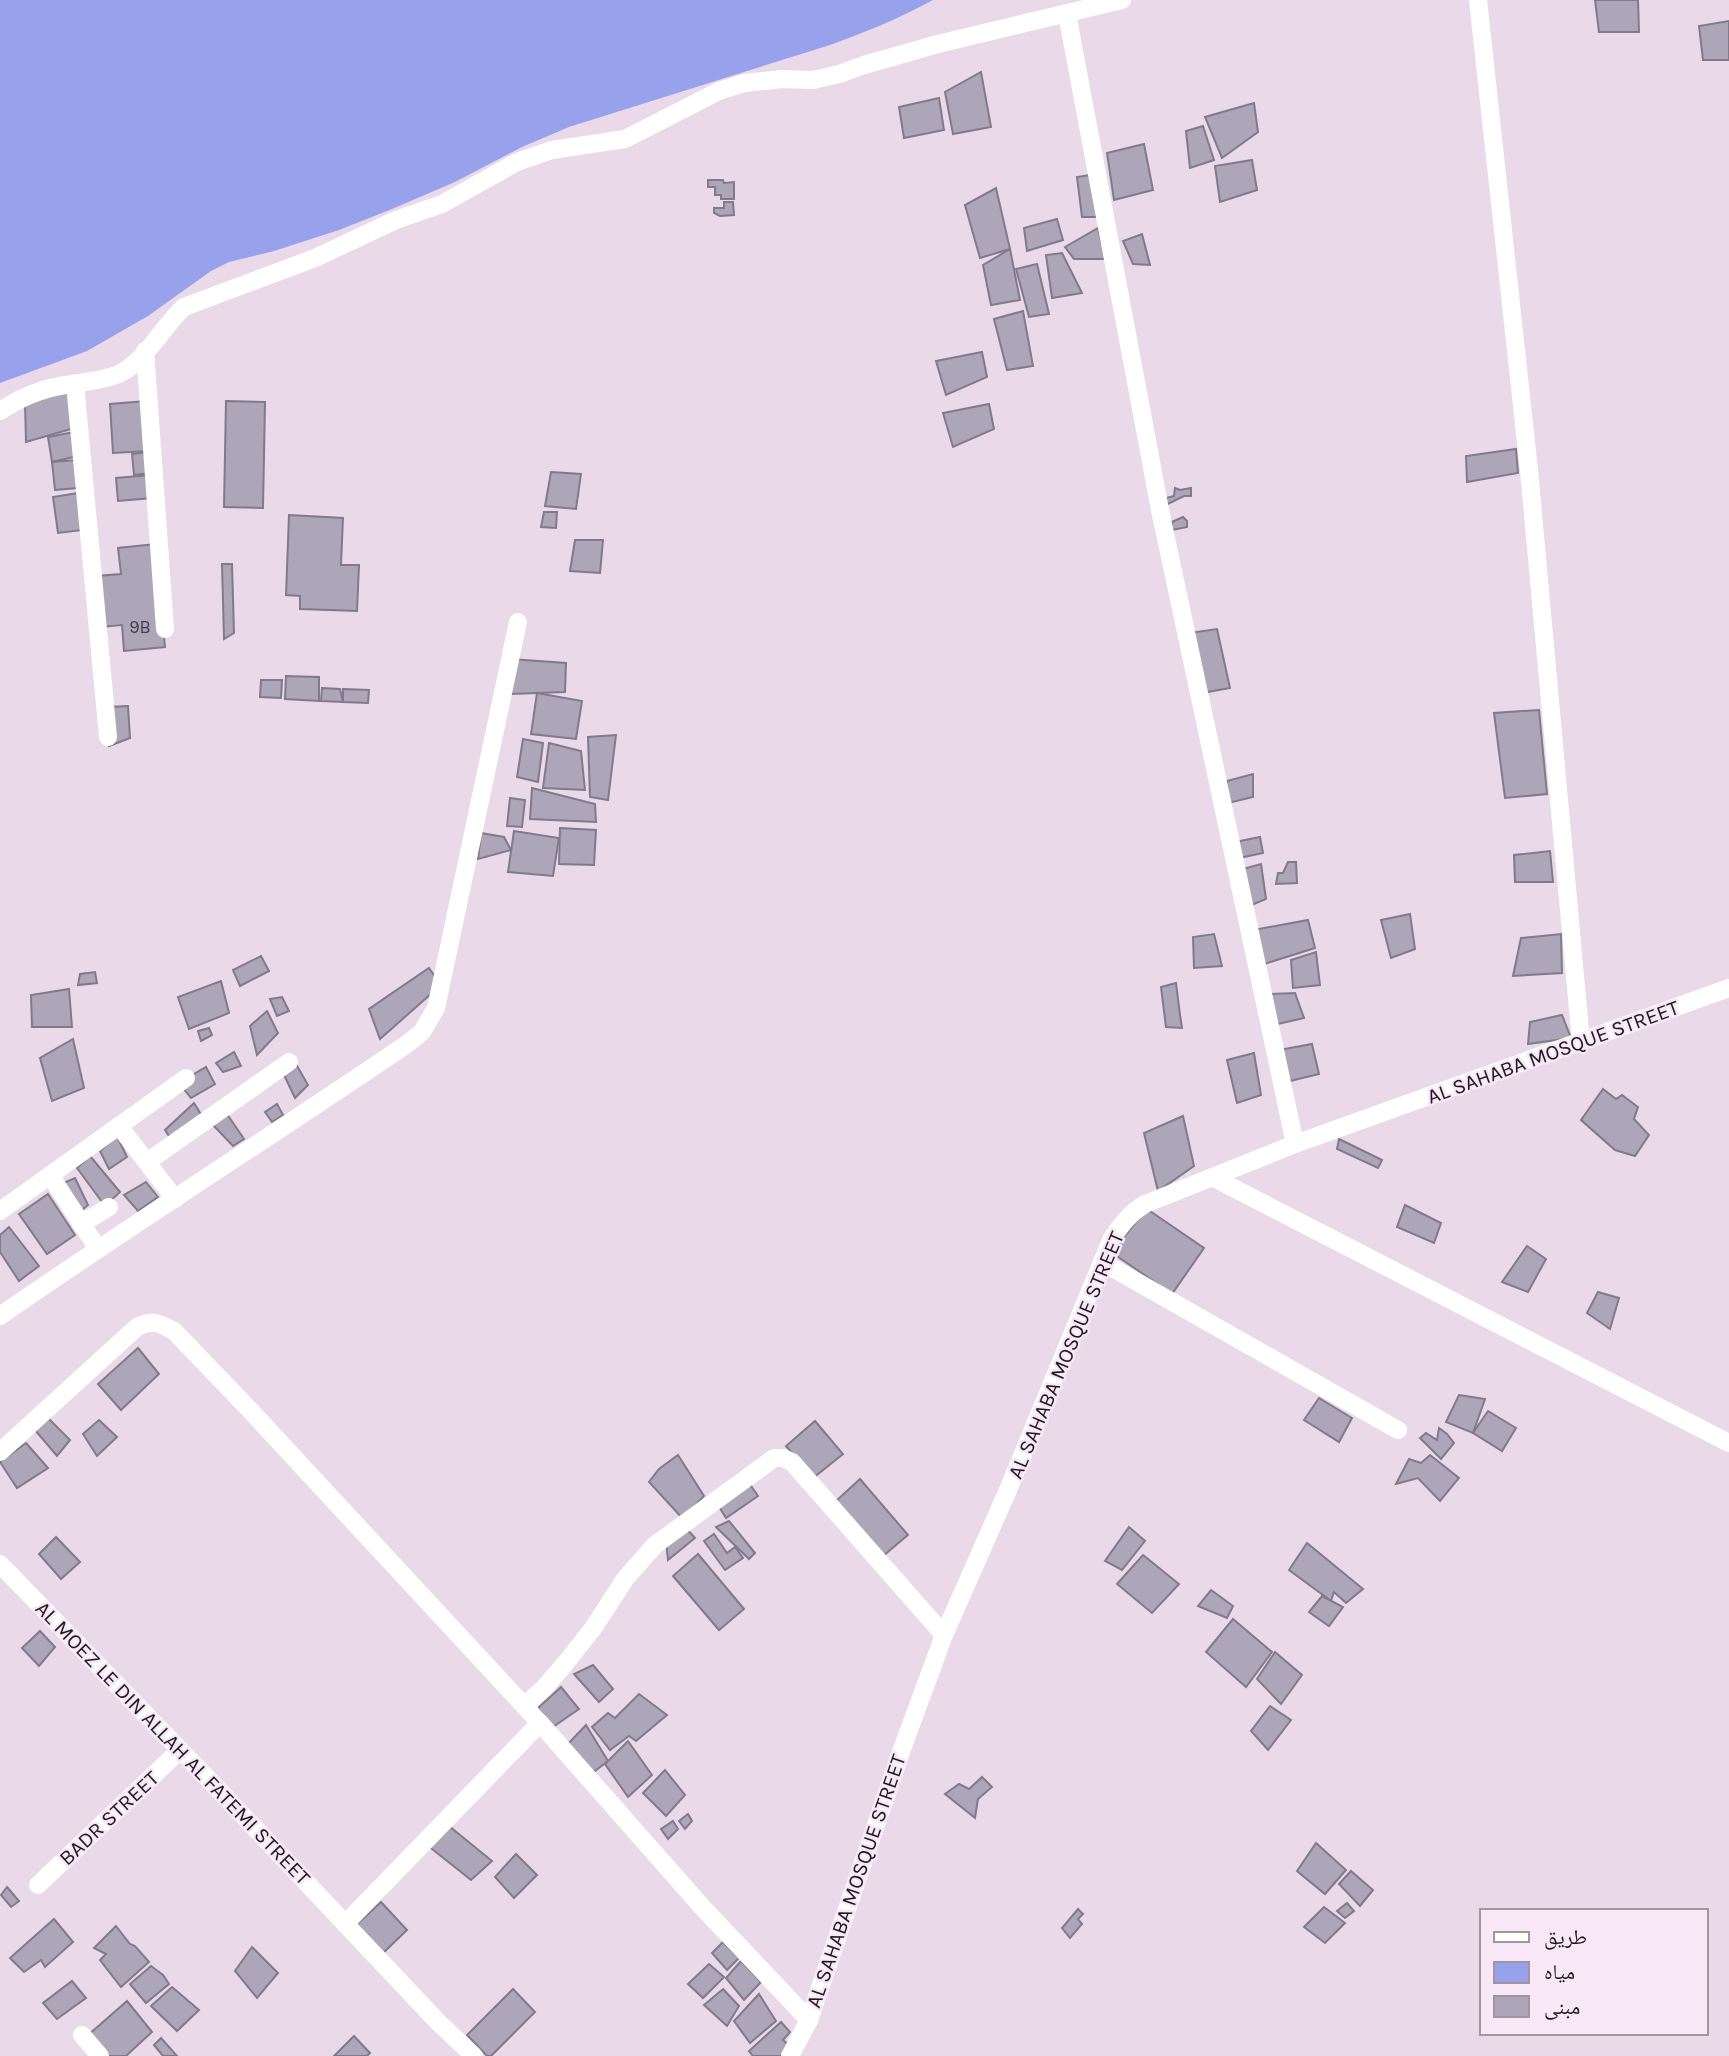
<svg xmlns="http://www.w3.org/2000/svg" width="1729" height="2056" viewBox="0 0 1729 2056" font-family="Karla,'Noto Naskh Arabic',sans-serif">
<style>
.water{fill:#98a1eb}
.building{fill:#ada6b8;stroke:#807a8b;stroke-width:2}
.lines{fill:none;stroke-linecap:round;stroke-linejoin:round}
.street{stroke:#fff;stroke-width:18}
.labels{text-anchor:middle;stroke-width:5;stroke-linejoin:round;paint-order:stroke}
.number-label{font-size:18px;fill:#423c45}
.street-label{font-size:21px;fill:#1f191f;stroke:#f8e7f6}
</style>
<rect width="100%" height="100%" fill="#eadae9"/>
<path class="water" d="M0,0H933C900,18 866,32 830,45L569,127L522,147L455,182L392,209L339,230L274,251L229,262L211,271L148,316L87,351L0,383Z"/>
<g class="building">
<path d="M1595,0H1638L1639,32H1599Z"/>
<path d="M1729,21V60H1703L1699,26Z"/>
<path d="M981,72L991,127L953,134L945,92Z"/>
<path d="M939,98L944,130L904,138L899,107Z"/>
<path d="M1254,103L1258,132L1222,158L1205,117Z"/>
<path d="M1203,126L1214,160L1190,168L1186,131Z"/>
<path d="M1144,144L1153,190L1114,200L1107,153Z"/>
<path d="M1252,160L1257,190L1220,202L1215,166Z"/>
<path d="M1097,174L1100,217H1082L1077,177Z"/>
<path d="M708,180H723L724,183L734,182V199H721V195H715V187H708Z"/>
<path d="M996,188L1010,249L980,258L965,205Z"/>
<path d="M724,202H733L734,215L720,216L714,213V208H724Z"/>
<path d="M1057,219L1063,240L1027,251L1024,228Z"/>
<path d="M1098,228L1105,259H1074L1065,247Z"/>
<path d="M1142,234L1150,265L1133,264L1123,241Z"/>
<path d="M1010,249L1020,300L991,305L983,265Z"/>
<path d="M1062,253L1082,293L1052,298L1046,255Z"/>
<path d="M1037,264L1049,314L1029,317L1016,269Z"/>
<path d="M1023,311L1033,366L1007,370L994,319Z"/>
<path d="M982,352L987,377L946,395L936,361Z"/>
<path d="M67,391L78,427L26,442L25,403Z"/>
<path d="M146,401L149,451L113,453L110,404Z"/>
<path d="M226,401L265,402L263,508L224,507Z"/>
<path d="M989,404L994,429L953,447L943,413Z"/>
<path d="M74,432L78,456L52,462L48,437Z"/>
<path d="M1516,449L1518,473L1467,482L1466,456Z"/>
<path d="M149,452L151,473L134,475L132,454Z"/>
<path d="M76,460L78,488L55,490L52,462Z"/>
<path d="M551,472L581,474L576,509L545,506Z"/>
<path d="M151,475L153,498L118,501L116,478Z"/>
<path d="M1175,488L1180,490L1191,488V496H1184L1166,505V498L1174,496Z"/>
<path d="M78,493L83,530L58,533L53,497Z"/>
<path d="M544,512H557L556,528L541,527Z"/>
<path d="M289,515L343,518L341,565H359L357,611L300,609V596L286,595Z"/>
<path d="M1183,517L1187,521V527L1172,530V522Z"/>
<path d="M575,540H603L600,573L570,571Z"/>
<path d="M155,544L165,647L124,651L122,625L101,627L96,576L121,574L118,548Z"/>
<path d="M222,564H232L234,633L224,639Z"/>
<path d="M1217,629L1230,688L1202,693L1189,633Z"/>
<path d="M510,659L566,663L565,692L511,694Z"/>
<path d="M286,676L319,677V701L285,699Z"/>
<path d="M261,680H282L281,698L260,697Z"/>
<path d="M322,688L340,689L343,702L321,701Z"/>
<path d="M343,689L369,690L368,703L343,702Z"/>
<path d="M537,693L582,701L576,739L531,734Z"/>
<path d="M128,706L130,738L109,746L107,707Z"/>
<path d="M1539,710L1547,794L1505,798L1494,713Z"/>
<path d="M616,735L608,800L590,797L588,737Z"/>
<path d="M523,739L543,743L538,782L517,777Z"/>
<path d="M549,743L581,751L585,790L543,788Z"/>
<path d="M1253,774V797L1228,803L1227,781Z"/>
<path d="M532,788L595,804L596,822L530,819Z"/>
<path d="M510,798L525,800L522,827L507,826Z"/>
<path d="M560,828L596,830L594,865L559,864Z"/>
<path d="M514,831L559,838L553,876L508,872Z"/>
<path d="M481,833L504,837L511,850L478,859Z"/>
<path d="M1260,837L1263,853L1239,858L1235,842Z"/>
<path d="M1550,851L1553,882H1515L1514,855Z"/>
<path d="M1288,862H1296L1297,883L1276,884L1278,873H1283Z"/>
<path d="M1261,864L1266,899L1247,907L1243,869Z"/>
<path d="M1410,914L1415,949L1391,958L1381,920Z"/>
<path d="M1308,920L1315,948L1261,965L1253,930Z"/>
<path d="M1214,934L1222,966L1194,968L1193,937Z"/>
<path d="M1561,934L1562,973L1513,976L1521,938Z"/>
<path d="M1316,952L1320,985L1293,988L1291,960Z"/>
<path d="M261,956L269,971L240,986L233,970Z"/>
<path d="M429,968L441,985L380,1039L369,1009Z"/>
<path d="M95,972L97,983L78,985L80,974Z"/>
<path d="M221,981L229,1013L189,1029L178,997Z"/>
<path d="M1176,983L1180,1015L1182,1028L1166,1027L1161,987Z"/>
<path d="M69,989L72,1027H32L31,995Z"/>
<path d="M1295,993L1304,1018L1273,1025L1267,994Z"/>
<path d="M282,997L289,1011L277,1016L270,999Z"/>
<path d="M267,1011L278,1033L257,1055L250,1026Z"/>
<path d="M1562,1015L1571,1038L1528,1044L1530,1022Z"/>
<path d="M209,1028L212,1035L201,1041L198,1031Z"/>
<path d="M73,1039L84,1088L52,1101L40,1058Z"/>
<path d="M1312,1044L1319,1074L1286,1082L1279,1050Z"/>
<path d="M234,1052L241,1066L223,1072L216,1063Z"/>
<path d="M1254,1053L1261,1095L1237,1103L1227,1060Z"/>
<path d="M296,1064L308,1085L295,1098L284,1075Z"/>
<path d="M206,1067L215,1084L191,1098L179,1083Z"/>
<path d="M1603,1089L1616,1099L1622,1095L1638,1107L1634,1119L1649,1135L1635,1156L1615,1150L1581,1120Z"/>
<path d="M194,1103L205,1121L172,1141L165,1130Z"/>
<path d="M277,1104L283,1115L272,1122L265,1112Z"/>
<path d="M227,1114L244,1139L233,1146L211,1123Z"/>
<path d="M1183,1116L1194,1166L1158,1191L1144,1133Z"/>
<path d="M117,1136L127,1157L109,1169L100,1151Z"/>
<path d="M1339,1139L1382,1160L1378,1168L1337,1149Z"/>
<path d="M90,1156L120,1192L105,1206L77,1168Z"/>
<path d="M75,1178L88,1205L76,1215L61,1184Z"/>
<path d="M146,1182L158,1197L138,1211L124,1195Z"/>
<path d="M48,1194L75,1235L47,1254L19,1214Z"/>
<path d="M1405,1205L1441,1223L1434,1243L1397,1227Z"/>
<path d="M1147,1209L1204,1248L1172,1294L1111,1252Z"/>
<path d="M9,1227L39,1266L19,1281L0,1252V1235Z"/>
<path d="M1527,1246L1546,1259L1528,1292L1502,1282Z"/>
<path d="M1598,1292L1619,1298L1610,1329L1587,1313Z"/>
<path d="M138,1348L159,1374L121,1410L98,1384Z"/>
<path d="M1459,1395L1485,1399L1473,1433L1446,1422Z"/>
<path d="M1319,1398L1352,1418L1339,1442L1304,1420Z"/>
<path d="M1488,1411L1516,1428L1502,1451L1473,1433Z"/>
<path d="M48,1418L70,1440L57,1456L35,1430Z"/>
<path d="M99,1420L117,1437L97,1456L83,1434Z"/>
<path d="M815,1421L843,1454L813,1478L786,1446Z"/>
<path d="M1439,1428L1447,1434L1454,1443L1441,1459L1420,1438L1426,1433L1437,1440Z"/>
<path d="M26,1443L48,1468L17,1488L0,1462Z"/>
<path d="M678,1455L704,1496L683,1519L649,1482L659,1469Z"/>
<path d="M1430,1455L1459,1478L1440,1501L1418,1478L1396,1484L1409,1459L1421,1463Z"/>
<path d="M860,1479L908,1535L883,1556L836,1501Z"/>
<path d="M749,1483L758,1496L726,1518L718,1505Z"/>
<path d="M729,1521L755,1553L749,1559L716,1527Z"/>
<path d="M685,1527L695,1538L668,1560L666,1541Z"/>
<path d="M1129,1527L1145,1541L1122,1570L1105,1561Z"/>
<path d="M714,1534L727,1553L735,1547L743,1558L725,1570L704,1541Z"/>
<path d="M56,1537L80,1562L61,1579L39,1554Z"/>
<path d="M1307,1543L1363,1589L1346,1603L1334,1592L1331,1601L1289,1570Z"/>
<path d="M698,1554L744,1609L719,1630L673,1576Z"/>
<path d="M1143,1555L1179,1584L1152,1613L1117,1584Z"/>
<path d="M1211,1590L1233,1606L1227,1618L1198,1606Z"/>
<path d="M1322,1596L1343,1607L1329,1626L1309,1612Z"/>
<path d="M1233,1619L1272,1652L1246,1687L1206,1652Z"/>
<path d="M40,1631L55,1647L39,1666L22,1648Z"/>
<path d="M1275,1652L1302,1675L1281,1704L1257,1679Z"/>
<path d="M593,1665L613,1689L599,1702L574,1674Z"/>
<path d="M561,1687L579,1709L553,1727L538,1708Z"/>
<path d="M639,1694L667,1715L636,1741L629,1736L610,1750L592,1727L608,1713L615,1718Z"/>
<path d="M1270,1706L1291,1720L1268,1750L1251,1731Z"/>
<path d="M586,1725L608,1761L587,1777L565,1747Z"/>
<path d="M628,1741L652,1775L628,1797L605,1764Z"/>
<path d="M665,1770L685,1795L666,1816L643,1793Z"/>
<path d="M982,1777L992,1787L978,1799L975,1818L945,1794L959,1784L969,1789Z"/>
<path d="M688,1814L692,1821L685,1829L679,1821Z"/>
<path d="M673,1821L678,1829L668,1839L661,1829Z"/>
<path d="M449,1826L492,1861L471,1880L427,1845Z"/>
<path d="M1316,1843L1346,1870L1325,1894L1297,1871Z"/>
<path d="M516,1854L537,1875L514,1898L495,1877Z"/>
<path d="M1351,1871L1373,1890L1360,1906L1339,1884Z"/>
<path d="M7,1887L19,1901L11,1907L1,1895Z"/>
<path d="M381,1902L407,1930L380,1956L354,1927Z"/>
<path d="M1347,1903L1354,1911L1345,1918L1337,1911Z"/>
<path d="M1324,1907L1345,1923L1325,1943L1304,1927Z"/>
<path d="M1078,1909L1083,1914L1078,1919L1082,1924L1070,1938L1062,1928Z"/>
<path d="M54,1919L73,1942L45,1967L41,1960L24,1972L10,1958Z"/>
<path d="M116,1926L130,1944L135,1946L149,1962L121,1987L100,1960L106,1954L94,1948Z"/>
<path d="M723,1942L739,1958L727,1970L712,1953Z"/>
<path d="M252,1947L278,1973L257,1998L235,1971Z"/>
<path d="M741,1961L761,1982L744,2000L726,1978Z"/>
<path d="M709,1964L724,1977L703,1998L688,1984Z"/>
<path d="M151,1966L163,1975L169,1984L146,2003L130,1984Z"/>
<path d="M72,1981L86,1998L57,2019L43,2003Z"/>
<path d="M172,1987L199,2010L177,2031L151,2006Z"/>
<path d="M513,1989L535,2012L491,2056H487L467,2035Z"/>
<path d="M723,1989L739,2006L727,2026L704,2005Z"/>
<path d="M759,1994L776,2021L750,2043L734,2021Z"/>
<path d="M127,2001L152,2032L126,2056H103L87,2036Z"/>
<path d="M781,2022L790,2032L783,2040L791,2047L784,2056H753L749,2051Z"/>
<path d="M354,2036L370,2053L367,2056H334Z"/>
<path d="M161,2038L177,2056H163L154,2045Z"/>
</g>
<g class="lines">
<g class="street">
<path d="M1478,0L1529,470L1581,1042"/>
<path d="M1067,14L1160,510L1295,1144"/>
<path d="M145,351L165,629"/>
<path d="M75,384L108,737"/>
<path d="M0,411C21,397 40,389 65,385C83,382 102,381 119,374C147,360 162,327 184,307L315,258L396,220L442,204L517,162L552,150L625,139L719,91L744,83L782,79L813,80L839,74L864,65L938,44L1122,0"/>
<path d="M119,1126L175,1199"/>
<path d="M147,1162L289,1062"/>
<path d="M50,1175L98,1249"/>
<path d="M1212,1177L1729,1443"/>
<path d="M0,1211L186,1078"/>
<path d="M81,1224L109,1207"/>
<path d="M1102,1262L1398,1430"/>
<path d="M0,1316C134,1223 272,1136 407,1044L422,1032L436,1008L518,622"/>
<path d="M0,1452L137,1327C153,1319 159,1323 174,1331L249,1409L540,1723L703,1908L809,2020"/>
<path d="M0,1564L218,1789L438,2022L474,2056"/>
<path d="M524,1706L544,1688L564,1665L594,1627L625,1579L655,1545L774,1458H783L792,1462L944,1635"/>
<path d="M38,1885L180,1750"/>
<path d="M345,1924L540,1723"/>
<path d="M82,2035L100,2056"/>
<path d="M790,2056L809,2020L902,1749L944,1635L1008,1490L1112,1238C1122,1224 1130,1213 1145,1204L1295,1144L1729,988"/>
</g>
</g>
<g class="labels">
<g class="number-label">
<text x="140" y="633">9B</text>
</g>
<g class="street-label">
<text transform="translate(1553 1052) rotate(-20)" y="7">AL SAHABA MOSQUE STREET</text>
<text transform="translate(1066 1355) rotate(-67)" y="7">AL SAHABA MOSQUE STREET</text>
<text transform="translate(173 1743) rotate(46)" y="7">AL MOEZ LE DIN ALLAH AL FATEMI STREET</text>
<text transform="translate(109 1818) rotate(-43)" y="7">BADR STREET</text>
<text transform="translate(856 1881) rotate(-71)" y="7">AL SAHABA MOSQUE STREET</text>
</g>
</g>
<rect x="1480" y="1909" width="228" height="126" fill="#f8e7f6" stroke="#a195a0" stroke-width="2"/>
<rect x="1494" y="1932" width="35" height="10" fill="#ffffff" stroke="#a195a0" stroke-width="2"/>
<text x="1544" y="1944" font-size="21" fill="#1f191f">طريق</text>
<rect x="1494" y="1962" width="35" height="21" fill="#98a1eb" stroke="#a195a0" stroke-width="2"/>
<text x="1544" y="1979" font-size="21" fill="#1f191f">مياه</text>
<rect x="1494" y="1996" width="35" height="21" fill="#ada6b8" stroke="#a195a0" stroke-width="2"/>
<text x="1544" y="2014" font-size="21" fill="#1f191f">مبنى</text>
</svg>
